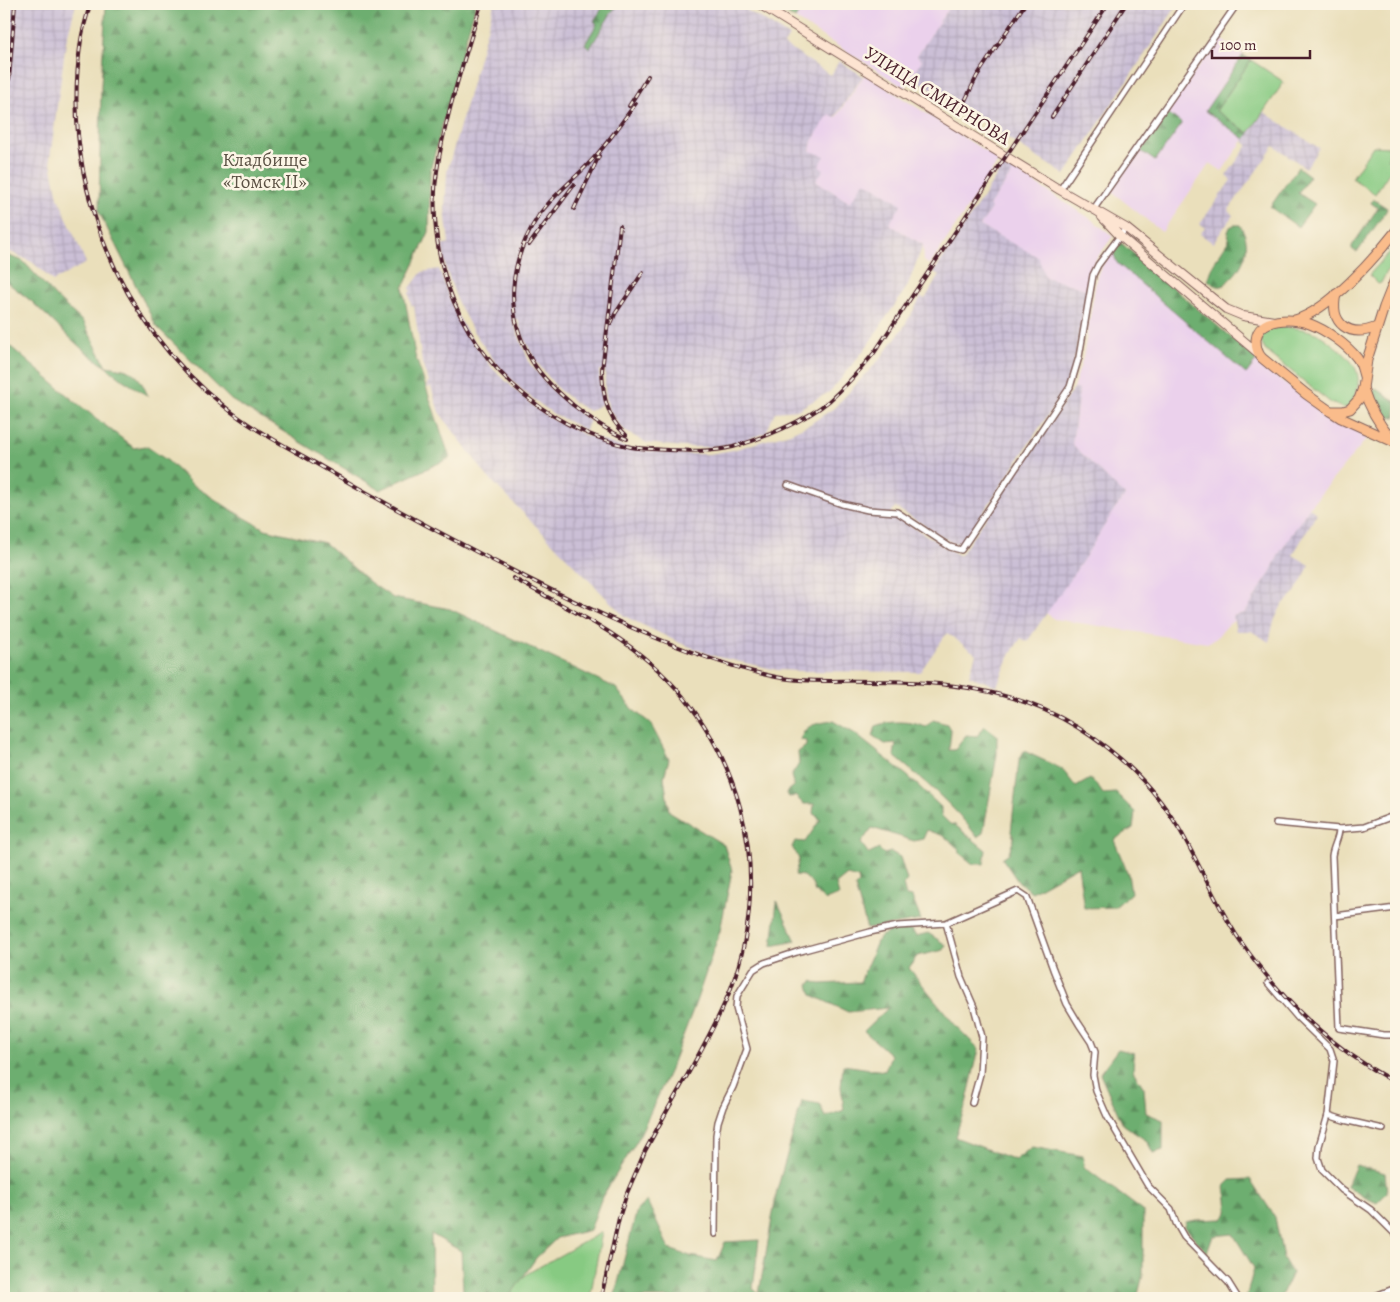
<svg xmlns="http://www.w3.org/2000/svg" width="1400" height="1302" viewBox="0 0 1400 1302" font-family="Alegreya,serif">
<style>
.built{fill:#ebd1ec}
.industrial{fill:url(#industrial-grid)}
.green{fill:#87ca82;stroke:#687456}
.forest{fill:url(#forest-firs);stroke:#5c664e}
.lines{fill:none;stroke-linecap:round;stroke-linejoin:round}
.street-casing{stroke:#82625d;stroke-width:8}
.secondary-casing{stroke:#82625d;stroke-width:10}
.primary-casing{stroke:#82625d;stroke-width:11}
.street{stroke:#fff;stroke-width:5}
.secondary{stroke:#fde4d1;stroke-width:8}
.primary{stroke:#fabc8b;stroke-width:9}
.rail-casing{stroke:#4a1f2b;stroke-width:4}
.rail{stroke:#fcf5e5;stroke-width:2;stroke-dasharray:5.5;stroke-linecap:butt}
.labels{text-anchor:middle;stroke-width:5;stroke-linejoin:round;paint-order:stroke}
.street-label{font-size:19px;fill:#4a1f2b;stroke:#fcf5e5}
.park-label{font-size:19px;fill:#5c5245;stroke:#fcf5e5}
</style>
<defs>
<pattern id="industrial-grid" width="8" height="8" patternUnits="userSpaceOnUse" patternTransform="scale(1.25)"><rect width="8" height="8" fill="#cbbfd6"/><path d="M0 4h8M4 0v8" fill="none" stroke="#b0a4b8"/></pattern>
<pattern id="forest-firs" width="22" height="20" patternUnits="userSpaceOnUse" patternTransform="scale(1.25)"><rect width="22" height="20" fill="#6dae70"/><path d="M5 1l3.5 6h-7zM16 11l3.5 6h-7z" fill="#5c8d5c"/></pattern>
</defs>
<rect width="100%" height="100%" fill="#fcf5e5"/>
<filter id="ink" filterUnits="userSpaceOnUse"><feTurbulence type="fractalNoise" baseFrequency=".02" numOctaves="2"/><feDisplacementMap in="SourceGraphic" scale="10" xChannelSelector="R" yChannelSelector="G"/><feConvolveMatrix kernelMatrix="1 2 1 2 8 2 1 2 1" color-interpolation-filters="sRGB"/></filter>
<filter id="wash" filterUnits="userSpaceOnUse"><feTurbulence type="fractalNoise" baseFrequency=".0096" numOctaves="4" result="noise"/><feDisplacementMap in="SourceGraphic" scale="20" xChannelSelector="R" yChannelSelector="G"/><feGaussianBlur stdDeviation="1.12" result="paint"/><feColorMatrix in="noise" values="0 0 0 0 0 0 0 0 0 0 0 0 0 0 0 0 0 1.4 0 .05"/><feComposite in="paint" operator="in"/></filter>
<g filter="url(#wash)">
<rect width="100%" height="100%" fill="#eadfbb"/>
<g class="built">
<path d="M805,4H951L917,56L922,60L905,88L795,19Z"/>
<path d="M1219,38L1284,82L1222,171L1210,163L1162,232L1111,191Z"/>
<path d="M865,74L999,160L930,265L924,261L923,245L889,224L901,204L850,203L816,181L819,166L810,152L812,141L829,113L836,117Z"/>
<path d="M1014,170L1091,219L1113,236L1094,262L1090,275L1088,290L1044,277L1037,257L980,226L991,208L989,206Z"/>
<path d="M1120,242L1278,378L1323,411L1368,437L1309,508L1280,552L1270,573L1245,613L1233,616L1234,621L1230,623L1215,639L1207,643L1067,621L1054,619L1046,613L1083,560L1115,508L1125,496L1072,444L1079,390L1073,389L1083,358L1097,276L1101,267Z"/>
</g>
<g class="industrial">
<path d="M4,4H76L66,42L50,158L58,197L86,263L53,281L32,262L4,249Z"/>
<path d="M494,4H737L789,36L784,45L831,75L839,61L863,76L835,117L829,114L812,141L810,151L825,156L819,166L824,169L816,181L850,203L864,181L902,204L889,224L923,245L907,287L865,349L831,391L797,410L775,412L766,433L731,444L708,447H683L647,443L628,433L620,426L608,407L605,390V370H599L602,404L589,411L578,405L558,389L535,360L521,332L518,319H512L530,364L554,392L590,421L585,430L552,413L524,392L498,366L473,331L458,303L446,269L442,244H449L445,209L447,172Z"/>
<path d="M951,4H1178L1065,175L912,77L922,60L917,56Z"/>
<path d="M1264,112L1319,148L1306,168L1274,146L1228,211L1233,215L1213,243L1200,234L1205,227L1200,224L1231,180L1226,176L1248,145L1243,141Z"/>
<path d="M1005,163L1014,170L989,206L991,208L980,226L1038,257L1045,277L1088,290L1072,371L1067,386L963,543H952L895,507L889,516L900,519L960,556L1073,389L1079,390L1072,444L1125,496L1115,508L1083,560L1027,642L1021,638L1011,653L997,686L969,676L976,654L947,633L920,672L800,671L777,670L714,656L680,643L624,616L487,476L439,412L431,387L428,388L427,383L429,382L422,363L414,306L411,305L409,292H411L410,288L422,272L439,269L452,305L468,334L493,369L534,407L550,418L585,435L629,449L683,454H709L733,450L790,433L810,424L834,408L880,359L903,328L921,297L925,299L939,275L934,272Z"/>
<path d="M1309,508L1317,513L1293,555L1310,565L1294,594L1282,605L1274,621L1269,642L1251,631H1236L1233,616L1245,613L1270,573L1280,552Z"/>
</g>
<g class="green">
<path d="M1251,60L1284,82L1249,133L1216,111Z"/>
<path d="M1373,146L1390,147L1388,159L1396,162L1375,194L1352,178Z"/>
<path d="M1396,245V254L1381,283L1378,284L1369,275Z"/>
<path d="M1275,327C1287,327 1302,328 1313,332C1322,335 1329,342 1336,347C1359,365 1365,379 1350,406L1343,408L1331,403L1265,350L1261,341C1263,333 1268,329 1275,327Z"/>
<path d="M602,1232L590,1298H496L530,1272Z"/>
</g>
<g class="forest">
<path d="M106,4H476L457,69L430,171L429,232L403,288L415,355L450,458L380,490L231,400L156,326L99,212L101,85Z"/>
<path d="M609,4H621L613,10L590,48L585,44L597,24L594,21L603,7L608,6Z"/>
<path d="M770,4H805L795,19Z"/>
<path d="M1243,55L1251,60L1216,111L1249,133L1245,139L1205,111Z"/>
<path d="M1168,113L1182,124L1155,161L1141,151Z"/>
<path d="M1298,167L1310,176L1298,193L1315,204L1298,227L1270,207Z"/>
<path d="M1373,199L1387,208L1386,211L1359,250L1356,252L1352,249V246L1378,208L1371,203Z"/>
<path d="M1234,225H1240C1253,245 1245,266 1228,281C1226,284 1223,287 1218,286C1215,286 1211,282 1208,280L1214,263L1229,240L1228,232L1230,227Z"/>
<path d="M1120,242L1257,360L1246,374L1117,263L1113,252Z"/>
<path d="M4,254L23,261L56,297L84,323L106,366C132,370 137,370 148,396L123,380L81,348L31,301L4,280Z"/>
<path d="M4,341L73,400L134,448L146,446L168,461L193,485L233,511L265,529L325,543L371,583L393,598L450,609L616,688L632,709L650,723L669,759L664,777L669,811L724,845L732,871L720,931L696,1002L670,1070L637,1141L602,1197L590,1230L557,1238L536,1258L512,1293L499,1298H465L463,1290L461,1251L431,1234L432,1298H4Z"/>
<path d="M1376,388C1384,393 1387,397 1396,402V417C1393,417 1390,418 1388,416C1383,413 1386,406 1374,400L1372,393Z"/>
<path d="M933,720L947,724L951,731L949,750H955L966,735L977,736L985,726L997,735V755L983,833L977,837C954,805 924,781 894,756L896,743L885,744L873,736L876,726C892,720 910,721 926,727Z"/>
<path d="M833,721L854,733L909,777L941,807V815L950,824L955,825L986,850L984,864H973L958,852L959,849L944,836L927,830L923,839L914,841L872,828L861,843L869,854L879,849L884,854L891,852L900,857L907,880L903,885L906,896L912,897L921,920L867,929L855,887L859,883L858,878L847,875L836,884L839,895L825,900L815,892L812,883L804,876L795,875L799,859L792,847L795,841L805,842L820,820L813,813L814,804H804L795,796L789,797L786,793L794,786L791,776L799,764L798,752L806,746V741L801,740C803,724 819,723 833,721Z"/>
<path d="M1024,751L1062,769L1076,787L1090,779L1097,785L1103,794L1116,793L1135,812L1133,828L1114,840L1128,874L1131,893L1115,907L1084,908L1078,866L1032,892L1019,883L1002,858L1009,853L1014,838L1011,832L1019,760Z"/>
<path d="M777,901L796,941L772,946Z"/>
<path d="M898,928L912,930L916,936L928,933L946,945L944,950L917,956L909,968L956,1026L979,1049L966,1104L955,1137L1015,1160L1032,1147L1083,1156L1084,1167L1143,1211V1275L1137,1298H614L637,1210L647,1201L669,1249L690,1256L717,1261L725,1242L759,1240L753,1289L759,1293L777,1190L802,1101L820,1104L825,1117L844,1110L841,1087L843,1065L885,1071L891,1055L864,1031L888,1008L848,1012L812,995L809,985L812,981L820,984L860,982L879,937Z"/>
<path d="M1118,1049L1134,1053L1133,1071L1144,1088L1146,1113L1163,1120V1150L1153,1153L1147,1141L1123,1125L1100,1073Z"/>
<path d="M1356,1165L1385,1173L1387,1193L1377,1203L1364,1197L1347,1186Z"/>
<path d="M1250,1179L1275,1217L1283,1258L1292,1273L1280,1298H1246L1254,1268L1233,1234L1213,1236L1207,1253L1185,1227L1186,1222L1196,1220L1223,1219C1231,1212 1226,1196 1225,1186L1231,1180Z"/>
</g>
</g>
<g filter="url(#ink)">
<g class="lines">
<defs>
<g id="street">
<path d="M1060,190L1184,4"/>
<path d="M1093,210L1237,4"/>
<path d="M788,485L842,504L868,510L897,512L950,547L961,550L1070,387L1079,357L1093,275L1098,265L1126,228"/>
<path d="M1276,823L1339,829L1364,827L1396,815"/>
<path d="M1339,829C1339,839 1333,846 1332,856L1339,1028L1384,1035H1396"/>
<path d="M1335,916L1396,908"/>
<path d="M946,923L961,977L974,1007L982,1037L980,1074L972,1103"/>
<path d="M1268,983L1298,1018L1330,1049L1334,1061L1328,1115L1319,1146L1318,1158L1322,1170L1342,1190L1371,1210L1396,1235"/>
<path d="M1328,1115L1344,1120L1383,1129"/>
<path d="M715,1234L716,1135L718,1122L723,1107L733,1087L747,1049L736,1008L737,996L753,970L764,963L797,952L870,932L898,926L946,923L1018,891L1027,897L1053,969L1067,1004L1079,1024L1091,1042L1095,1052L1093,1075L1096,1091L1107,1116L1148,1186L1171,1209L1176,1223L1184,1237L1228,1282L1238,1298"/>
<path d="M1370,1298L1396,1288"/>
</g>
<g id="secondary">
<path d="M759,4L1060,190L1126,228L1226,309L1243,316L1274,321"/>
<path d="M1102,217L1120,236L1258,353"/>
</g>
<g id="primary">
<path d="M1336,294C1329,325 1350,338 1377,327"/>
<path d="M1295,320C1329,310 1374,259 1396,231"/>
<path d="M1364,376C1362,369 1361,363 1357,358C1347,345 1326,330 1310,324C1294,318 1258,316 1256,340C1256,347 1257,353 1262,358L1306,394L1330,411L1341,418L1396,443"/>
<path d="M1363,388C1369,408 1378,423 1392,440"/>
<path d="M1330,411H1343L1350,409L1359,399L1363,388L1367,360L1384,307L1396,277"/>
</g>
</defs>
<use href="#street" class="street-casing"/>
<use href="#secondary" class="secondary-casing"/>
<use href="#primary" class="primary-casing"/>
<use href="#street" class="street"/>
<use href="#secondary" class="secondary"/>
<use href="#primary" class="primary"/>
<defs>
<g id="rail">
<path d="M90,4C87,16 83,28 81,40C60,178 115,319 224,406C248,426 276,441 303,456C359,489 417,521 475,551C536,583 597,614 661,640C698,655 736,669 776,677C807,683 839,680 870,681C941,681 1014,688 1077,727C1119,753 1156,789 1181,832C1201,867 1217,906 1239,939C1282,1001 1330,1047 1396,1083"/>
<path d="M481,4C465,59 445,114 437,171C432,201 435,239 443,269C465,357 542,428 631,447C643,449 655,449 668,450C689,451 712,452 733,447C764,438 805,421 829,401C846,386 860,370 874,353L1108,4"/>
<path d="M9,79L15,4"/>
<path d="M629,106L648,76"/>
<path d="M961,109L977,76L1025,4"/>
<path d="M1052,117L1126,4"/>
<path d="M574,209L599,156"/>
<path d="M620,226L602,370C603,395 606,417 626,435"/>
<path d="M529,245L574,185"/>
<path d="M611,324L615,314L643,272"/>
<path d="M627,439C607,431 590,418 573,405C558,392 542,378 532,361C503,312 509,261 539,215C554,194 575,179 592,160C608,143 622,122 636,103"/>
<path d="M513,578C557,603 603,624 642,656C740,735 776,870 731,988C720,1017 704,1045 689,1072C674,1098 659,1125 645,1151L627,1193L619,1218L601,1298"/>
</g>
</defs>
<use href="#rail" class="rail-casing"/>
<use href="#rail" class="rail"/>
</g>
</g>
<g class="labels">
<g class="street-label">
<text transform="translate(938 95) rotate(32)" y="7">УЛИЦА СМИРНОВА</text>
</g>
<g class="park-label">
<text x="265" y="166">Кладбище<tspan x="265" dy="22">«Томск II»</tspan></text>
</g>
</g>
<rect width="1400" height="1302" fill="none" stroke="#fcf5e5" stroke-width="20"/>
<path d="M1212 50v8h98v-8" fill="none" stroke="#4a1f2b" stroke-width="2.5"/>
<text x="1220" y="50" font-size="15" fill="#4a1f2b" stroke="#fcf5e5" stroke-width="4" paint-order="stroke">100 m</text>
</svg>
